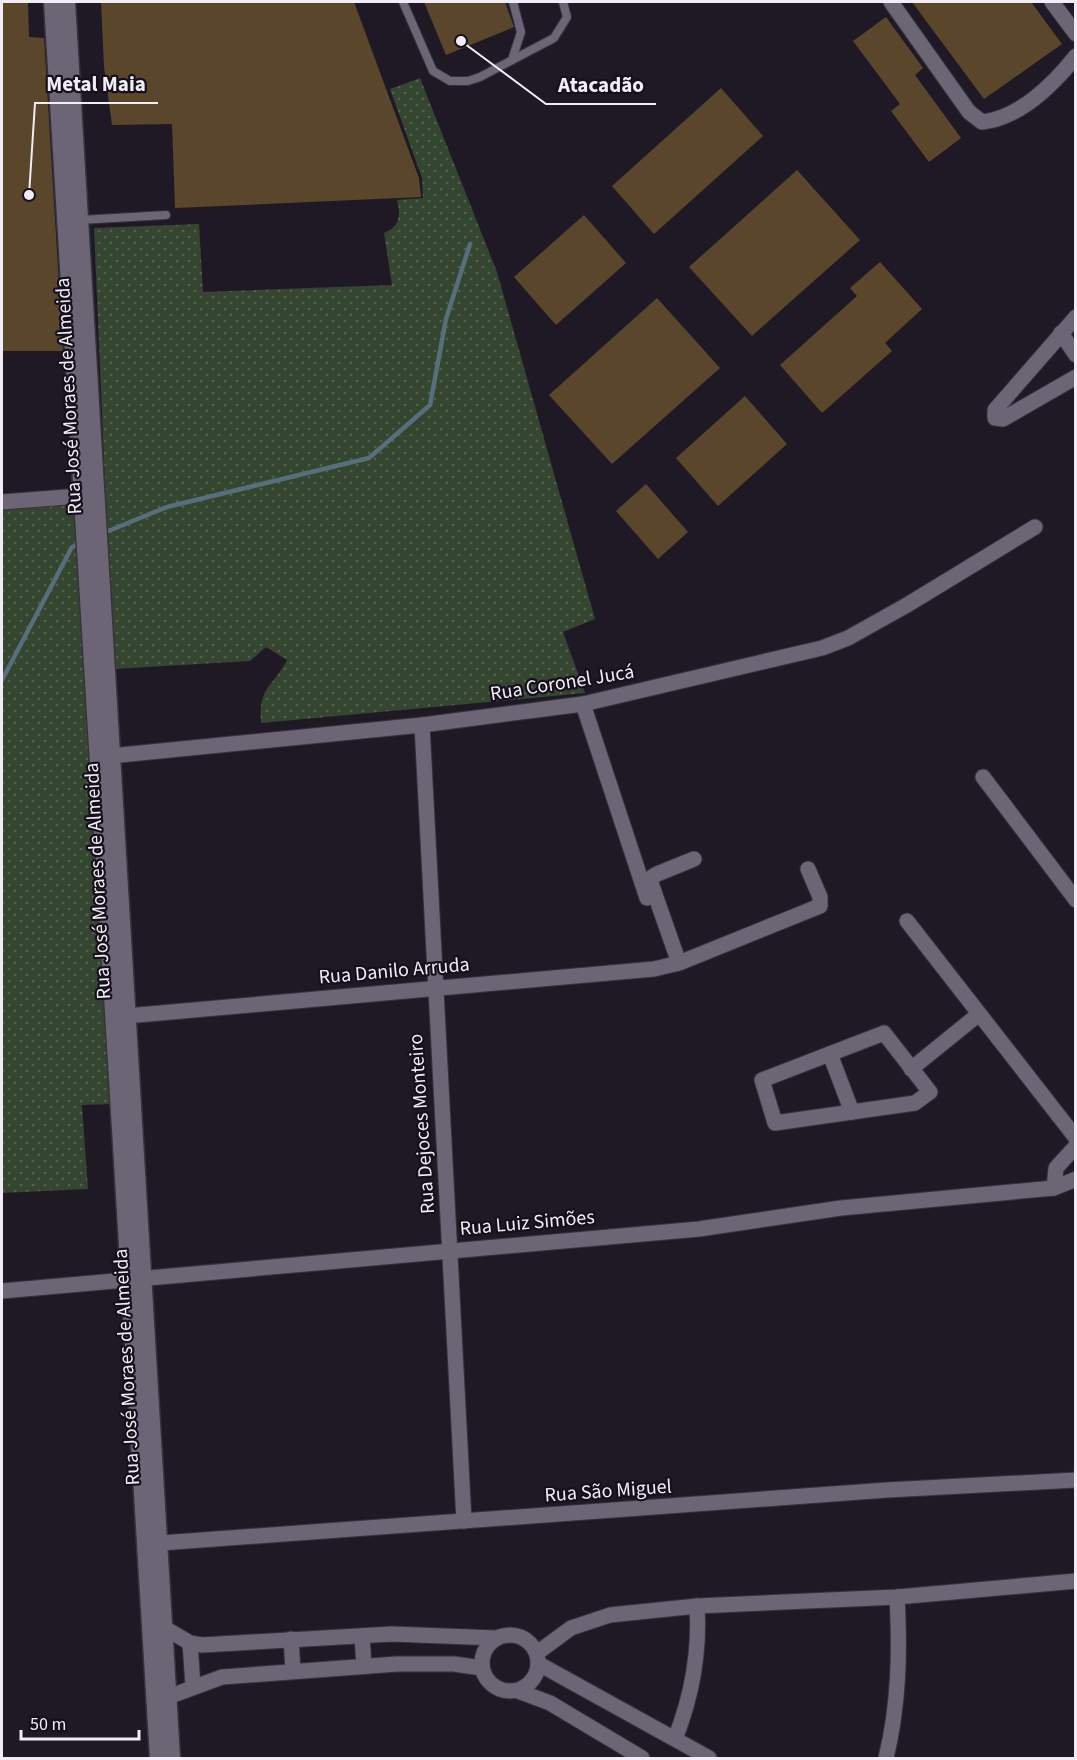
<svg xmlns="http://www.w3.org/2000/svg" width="1077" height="1760" viewBox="0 0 1077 1760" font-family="'Source Sans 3',sans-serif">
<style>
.grass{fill:url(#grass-dots)}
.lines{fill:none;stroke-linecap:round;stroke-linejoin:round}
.stream{stroke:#576f7d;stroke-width:4.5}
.building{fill:#5a472b}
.service-casing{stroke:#37333d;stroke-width:10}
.minor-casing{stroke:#37333d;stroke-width:17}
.tertiary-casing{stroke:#37333d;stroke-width:19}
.service{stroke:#6c6576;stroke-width:8}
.minor{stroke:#6c6576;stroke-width:15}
.tertiary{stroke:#6c6576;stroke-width:16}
.labels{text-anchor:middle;stroke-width:4.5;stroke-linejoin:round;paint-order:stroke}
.street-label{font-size:20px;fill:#f1edf6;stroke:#16101d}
.leader{fill:none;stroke:#f1edf6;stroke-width:2}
.callout-dot{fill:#f1edf6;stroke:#16101d;stroke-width:2}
.callout-label{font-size:21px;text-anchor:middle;font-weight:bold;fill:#f1edf6;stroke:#16101d;stroke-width:4.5;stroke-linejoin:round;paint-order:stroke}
</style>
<defs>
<pattern id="grass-dots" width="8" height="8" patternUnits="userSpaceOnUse" patternTransform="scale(1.5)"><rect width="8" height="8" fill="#34462f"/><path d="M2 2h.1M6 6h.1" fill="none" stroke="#52614e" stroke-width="1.8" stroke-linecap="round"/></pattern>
</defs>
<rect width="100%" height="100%" fill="#1f1926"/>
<g class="grass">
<path d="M420,78L497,272L595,619L563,632L585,693L261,723C258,687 273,687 287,660L266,647L250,661L113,669L94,228L199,224L203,292L392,285L384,233C400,227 401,215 397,200L423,198L422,178L390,89Z"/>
<path d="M78,498L111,1104L82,1105L88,1189L2,1193V505Z"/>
</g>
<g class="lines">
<g class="stream">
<path d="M106,532L167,507L369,458L430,405L446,319L470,244"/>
<path d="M2,680L72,547L77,545"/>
</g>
</g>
<g class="building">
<path d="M2,2H28L29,37L44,38L63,351H2Z"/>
<path d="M101,2H354L419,178L421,197L175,208L172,124L112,125L104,67Z"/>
<path d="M424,2H505L514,27L446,55Z"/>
<path d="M912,2H1031L1062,44L984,99Z"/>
<path d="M886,17L923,68L915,75L961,138L929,162L891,111L900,104L853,41Z"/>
<path d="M721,88L763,136L654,234L612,186Z"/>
<path d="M797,170L860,240L752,336L689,267Z"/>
<path d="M584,215L626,263L556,325L514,277Z"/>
<path d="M880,262L922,309L885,343L892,351L822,413L780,365L857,296L850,288Z"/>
<path d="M657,298L720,368L612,464L549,395Z"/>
<path d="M745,396L787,444L718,506L676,458Z"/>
<path d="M646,484L688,532L658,559L616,511Z"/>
</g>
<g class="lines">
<defs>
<g id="service">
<path d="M403,2L433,71L450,81H468L480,77L554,38L567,17L563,2"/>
<path d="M512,60L521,32L513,2"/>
<path d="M80,220L166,215"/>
</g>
<g id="minor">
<path d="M891,2L969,112L982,122C1019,118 1053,85 1076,56"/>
<path d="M1052,2L1076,34"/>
<path d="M1076,317L995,410V418L1003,419L1076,377"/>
<path d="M1061,333L1076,355"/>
<path d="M2,502L92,495"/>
<path d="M583,704L647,898"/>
<path d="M422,725L464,1521"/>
<path d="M100,757L422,725L583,704L822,648L848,638L907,605L1035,527"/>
<path d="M983,777L1076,900"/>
<path d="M694,859L657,874L652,877L651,883L679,963L820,906V897L808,869"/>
<path d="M907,921L1076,1138"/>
<path d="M115,1017L654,969L679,963"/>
<path d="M884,1033L930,1092L915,1103L775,1123L762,1080Z"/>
<path d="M830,1054L852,1112"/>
<path d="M911,1069L979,1014"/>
<path d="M1054,1188L1056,1168L1076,1146"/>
<path d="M2,1291L699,1229L841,1208L1054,1188L1076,1179"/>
<path d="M147,1544L887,1490L1076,1480"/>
<path d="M163,1627L190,1643L202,1645L392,1634L496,1638"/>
<circle cx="510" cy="1663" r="28"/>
<path d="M362,1636L364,1666"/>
<path d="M291,1639L293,1670"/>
<path d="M190,1643L193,1686"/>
<path d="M537,1653L571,1628L610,1615L697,1606L897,1597L1076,1581"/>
<path d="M539,1664L709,1758"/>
<path d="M518,1691L550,1703L642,1758"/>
<path d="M157,1699L168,1697L222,1677L397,1664H454L482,1668"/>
<path d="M675,1739C692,1696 700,1653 697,1606"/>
<path d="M886,1758C899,1704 900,1652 897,1597"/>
</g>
<g id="tertiary">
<path d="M52,2L158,1758"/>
<path d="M67,2L172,1758"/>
</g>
</defs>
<use href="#service" class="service-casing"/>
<use href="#minor" class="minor-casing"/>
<use href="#tertiary" class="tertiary-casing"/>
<use href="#service" class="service"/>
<use href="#minor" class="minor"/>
<use href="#tertiary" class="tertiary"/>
</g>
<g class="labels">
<g class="street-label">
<text transform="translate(68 396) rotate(-93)" y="7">Rua José Moraes de Almeida</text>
<text transform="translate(562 682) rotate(-9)" y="7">Rua Coronel Jucá</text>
<text transform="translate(97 881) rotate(-93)" y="7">Rua José Moraes de Almeida</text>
<text transform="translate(394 970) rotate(-5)" y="7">Rua Danilo Arruda</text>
<text transform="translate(421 1124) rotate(-94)" y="7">Rua Dejoces Monteiro</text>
<text transform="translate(527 1222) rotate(-5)" y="7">Rua Luiz Simões</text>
<text transform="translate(126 1367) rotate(-93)" y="7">Rua José Moraes de Almeida</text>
<text transform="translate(608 1490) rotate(-4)" y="7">Rua São Miguel</text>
</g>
</g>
<path class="leader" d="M29 195L35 103H158M461 41L546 104H656"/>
<g class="callout-dot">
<circle cx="29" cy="195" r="6"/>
<circle cx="461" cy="41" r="6"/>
</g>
<g class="callout-label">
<text x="96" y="91">Metal Maia</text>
<text x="601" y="92">Atacadão</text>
</g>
<rect width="1077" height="1760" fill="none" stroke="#f1edf6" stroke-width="6"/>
<path d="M21 1730v9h118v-9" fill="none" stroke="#f1edf6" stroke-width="3"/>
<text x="30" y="1730" font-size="18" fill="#f1edf6" stroke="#16101d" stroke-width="4.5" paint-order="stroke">50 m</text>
</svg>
